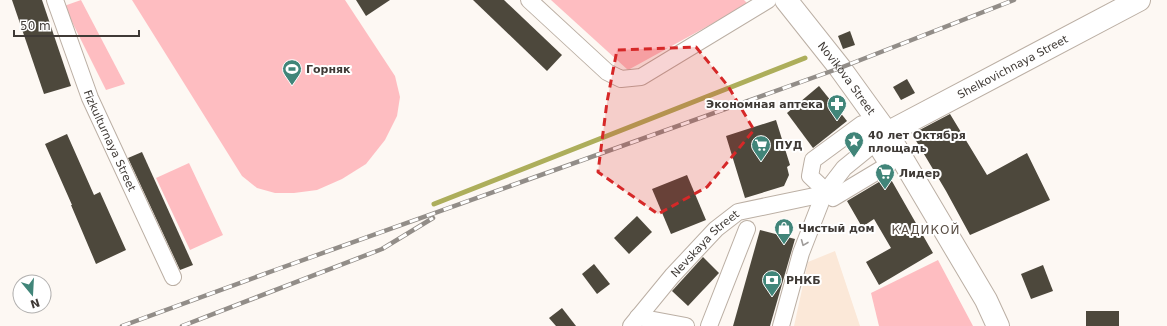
<svg xmlns="http://www.w3.org/2000/svg" width="1167" height="326" viewBox="0 0 1167 326" font-family="'DejaVu Sans',sans-serif">
<style>
.built{fill:#fbe8d8}
.green{fill:#febdc1}
.lines{fill:none;stroke-linecap:round;stroke-linejoin:round}
.stream{stroke:#adae5b;stroke-width:5}
.building{fill:#4d483c}
.street-casing{stroke:#bbafa4;stroke-width:18}
.secondary-casing{stroke:#bbafa4;stroke-width:24}
.street{stroke:#fff;stroke-width:16}
.secondary{stroke:#fff;stroke-width:22}
.rail-casing{stroke:#928d88;stroke-width:4.5}
.rail{stroke:#fff;stroke-width:3;stroke-dasharray:9;stroke-linecap:butt}
.oneway{stroke:#9f9c9a}
.marked{fill:#d62828;fill-opacity:0.2;stroke:#d62828;stroke-width:3;stroke-dasharray:8 5;stroke-linejoin:round}
.labels{text-anchor:middle;stroke-width:4;stroke-linejoin:round;paint-order:stroke}
.street-label{font-size:11px;fill:#3f3a36;stroke:#fff}
.poi-label{font-size:11px;font-weight:bold;fill:#3f3a36;stroke:#fff;text-anchor:start}
.neighbourhood-label{font-size:12px;letter-spacing:1px;fill:#5a4f46;stroke:#fff}
</style>
<rect width="100%" height="100%" fill="#fdf8f3"/>
<path class="built" d="M835,251L860,326H794L808,262Z"/>
<g class="green">
<path d="M81,0L125,84L106,90L64,6Z"/>
<path d="M132,0H345L395,76L400,97L397,116L385,140L366,164L342,179L317,190L294,193H275L257,188L242,176Z"/>
<path d="M551,0H744L748,4L628,70Z"/>
<path d="M189,163L223,235L190,250L156,178Z"/>
<path d="M938,260L973,326H879L871,293Z"/>
</g>
<g class="lines">
<path class="stream" d="M434,204L805,58"/>
</g>
<g class="building">
<path d="M12,0H42L71,86L44,94Z"/>
<path d="M356,0H390L366,16Z"/>
<path d="M473,0H504L562,55L547,71Z"/>
<path d="M850,31L855,45L843,49L838,36Z"/>
<path d="M907,79L915,93L901,100L893,87Z"/>
<path d="M819,86L847,121L813,148L787,113Z"/>
<path d="M950,114L987,175L1027,153L1050,200L970,235L946,191L912,134Z"/>
<path d="M776,120L790,165L787,167L789,175L784,186L745,198L726,136Z"/>
<path d="M67,134L94,195L100,192L126,250L96,264L71,205H72L45,144Z"/>
<path d="M142,152L193,265L180,270L128,158Z"/>
<path d="M687,175L706,220L671,234L652,189Z"/>
<path d="M889,176L933,253L879,285L866,262L891,248L874,219L862,227L847,201Z"/>
<path d="M637,216L652,232L629,254L614,238Z"/>
<path d="M760,230L795,239L770,326H733Z"/>
<path d="M703,257L719,273L688,306L672,291Z"/>
<path d="M594,264L610,284L597,294L582,274Z"/>
<path d="M1043,265L1053,291L1031,299L1021,274Z"/>
<path d="M562,308L576,326H556L549,318Z"/>
<rect x="1086" y="311" width="33" height="15"/>
</g>
<g class="lines">
<defs>
<g id="street">
<path id="s1" d="M55,0L90,98L173,277"/>
<path d="M529,0L607,72L621,79L641,77L768,0"/>
<path d="M862,124L888,165L833,198L810,176L813,160Z"/>
<path d="M638,317L686,326"/>
<path id="s2" d="M631,326L672,276L716,229L738,212L824,194"/>
<path d="M709,326L747,229"/>
<path d="M781,326L801,253L824,194L844,168L887,133"/>
</g>
<g id="secondary">
<path id="s3" d="M786,0L840,68L887,133L986,300L998,326"/>
<path id="s4" d="M887,133L1139,0"/>
</g>
</defs>
<use href="#street" class="street-casing"/>
<use href="#secondary" class="secondary-casing"/>
<use href="#street" class="street"/>
<use href="#secondary" class="secondary"/>
<defs>
<g id="rail">
<path d="M122,326L278,269L840,68L1014,0"/>
<path d="M182,326L382,249L433,218"/>
</g>
</defs>
<use href="#rail" class="rail-casing"/>
<use href="#rail" class="rail"/>
</g>
<defs><path id="oneway-chevron" d="M-2-3.5L2.5 0L-2 3.5" fill="none" stroke-width="1.6" stroke-linecap="round" stroke-linejoin="round"/></defs>
<use class="oneway" href="#oneway-chevron" transform="translate(804 243) rotate(112)"/>
<path class="marked" d="M696,47L728,86L754,130L707,187L658,214L598,172L607,102L617,50Z"/>
<defs>
<symbol id="stadium-pin" viewBox="-11 -11 22 30"><path d="M0 17L-7.5 6A9.5 9.5 0 1 1 7.5 6Z" fill="#418579" stroke="#fff"/><path d="M0-5a6.5 5 0 1 0 0 10a6.5 5 0 1 0 0-10ZM-3.5-1.8h7v3.6h-7Z" fill="#fff"/></symbol>
<symbol id="pharmacy-pin" viewBox="-11 -11 22 30"><path d="M0 17L-7.5 6A9.5 9.5 0 1 1 7.5 6Z" fill="#418579" stroke="#fff"/><path d="M-2-6h4v4h4v4h-4v4h-4v-4h-4v-4h4Z" fill="#fff"/></symbol>
<symbol id="sight-pin" viewBox="-11 -11 22 30"><path d="M0 17L-7.5 6A9.5 9.5 0 1 1 7.5 6Z" fill="#418579" stroke="#fff"/><path d="M0-6L1.8-2.2L6-1.7L2.9 1.2L3.7 5.4L0 3.3L-3.7 5.4L-2.9 1.2L-6-1.7L-1.8-2.2Z" fill="#fff"/></symbol>
<symbol id="supermarket-pin" viewBox="-11 -11 22 30"><path d="M0 17L-7.5 6A9.5 9.5 0 1 1 7.5 6Z" fill="#418579" stroke="#fff"/><path d="M-6-5.5h2.5l.6 2H6L4.5 2H-2.5L-4.4-4H-6ZM-1.5 3.2a1.3 1.3 0 1 0 .1 0ZM3 3.2a1.3 1.3 0 1 0 .1 0Z" fill="#fff"/></symbol>
<symbol id="shop-pin" viewBox="-11 -11 22 30"><path d="M0 17L-7.5 6A9.5 9.5 0 1 1 7.5 6Z" fill="#418579" stroke="#fff"/><path d="M-5-2.5h2.3a2.7 3.5 0 0 1 5.4 0H5L5.5 6h-11ZM-1.5-2.5h3a1.5 2.3 0 0 0-3 0Z" fill="#fff"/></symbol>
<symbol id="bank-pin" viewBox="-11 -11 22 30"><path d="M0 17L-7.5 6A9.5 9.5 0 1 1 7.5 6Z" fill="#418579" stroke="#fff"/><path d="M-6-4H6V4H-6ZM0-2.3a2.3 2.3 0 1 0 0 4.6a2.3 2.3 0 1 0 0-4.6Z" fill="#fff"/></symbol>
</defs>
<g fill-rule="evenodd">
<use href="#stadium-pin" x="281" y="58" width="22" height="30"/>
<use href="#pharmacy-pin" x="826" y="93" width="22" height="30"/>
<use href="#sight-pin" x="843" y="130" width="22" height="30"/>
<use href="#supermarket-pin" x="750" y="134" width="22" height="30"/>
<use href="#supermarket-pin" x="874" y="162" width="22" height="30"/>
<use href="#shop-pin" x="773" y="217" width="22" height="30"/>
<use href="#bank-pin" x="761" y="269" width="22" height="30"/>
</g>
<g class="labels">
<g class="street-label">
<text dy="4" stroke="none"><textPath href="#s4" startOffset="142">Shelkovichnaya Street</textPath></text>
<text dy="4" stroke="none"><textPath href="#s3" startOffset="99">Novikova Street</textPath></text>
<text dy="4" stroke="none"><textPath href="#s1" startOffset="151">Fizkulturnaya Street</textPath></text>
<text dy="4" stroke="none"><textPath href="#s2" startOffset="111">Nevskaya Street</textPath></text>
</g>
<g class="poi-label">
<text x="306" y="73">Горняк</text>
<text x="823" y="108" text-anchor="end">Экономная аптека</text>
<text x="868" y="139">40 лет Октября<tspan x="868" dy="13">площадь</tspan></text>
<text x="775" y="149">ПУД</text>
<text x="899" y="177">Лидер</text>
<text x="798" y="232">Чистый дом</text>
<text x="786" y="284">РНКБ</text>
</g>
<g class="neighbourhood-label">
<text x="926" y="234">КАДИКОЙ</text>
</g>
</g>
<g transform="translate(32 294) rotate(162)"><circle r="19" fill="#ffffff" stroke="#b2b0af"/>
<path d="M0-3L7 15L0 10L-7 15Z" fill="#418579"/>
<text y="-6" font-size="11" font-weight="bold" text-anchor="middle" fill="#3f3a36">N</text>
</g>
<path d="M14 30v6h125v-6" fill="none" stroke="#3f3a36" stroke-width="2"/>
<text x="20" y="30" font-size="12" fill="#3f3a36" stroke="#ffffff" stroke-width="3" paint-order="stroke">50 m</text>
</svg>
